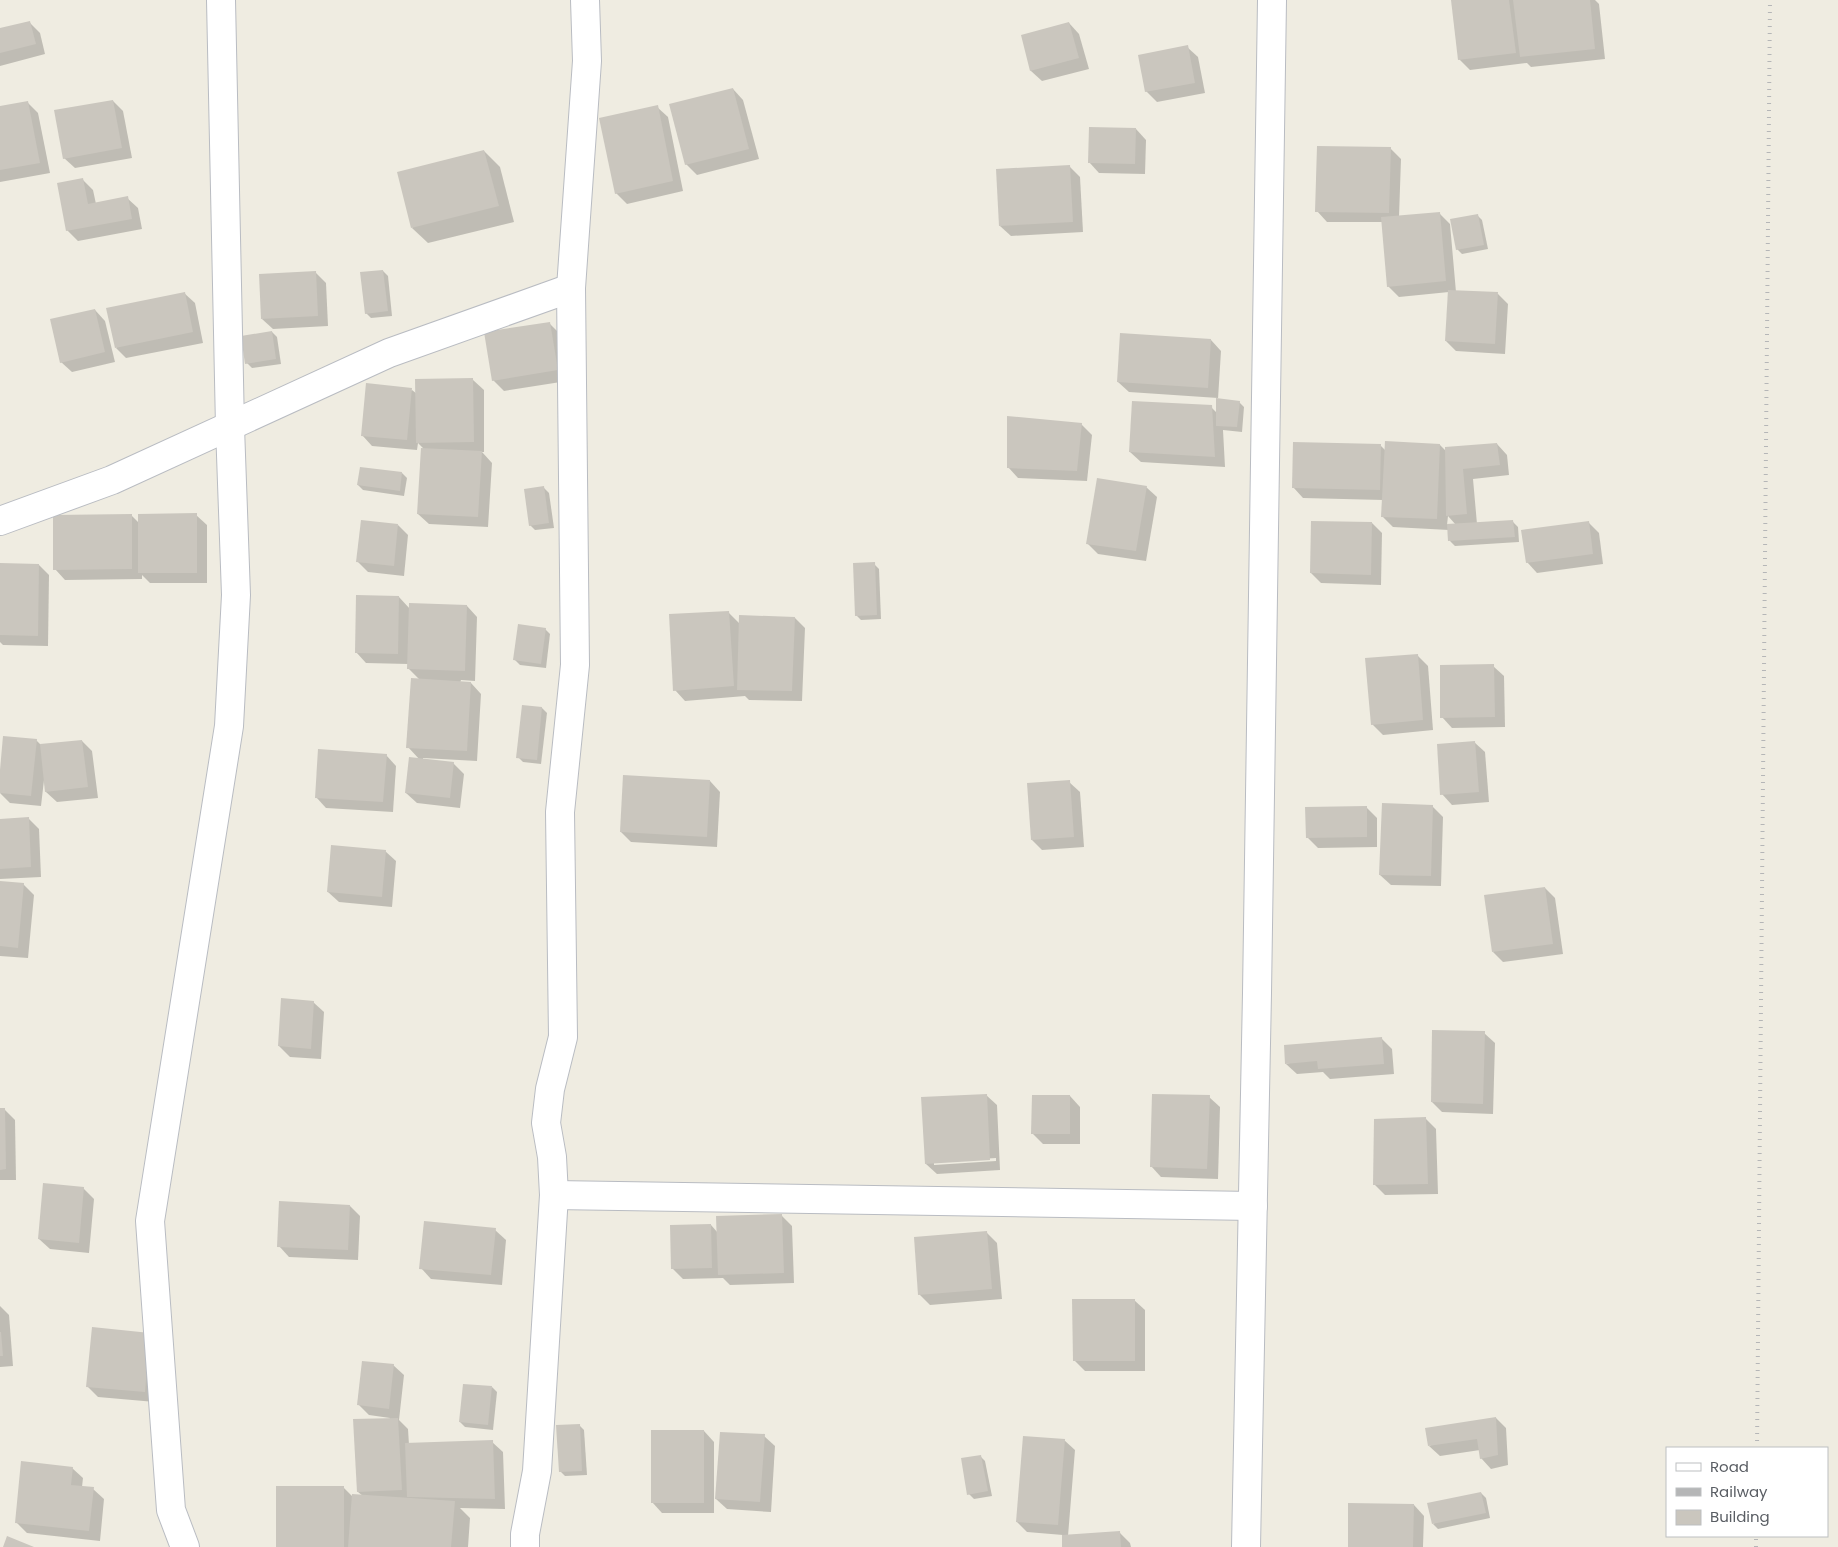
<svg xmlns="http://www.w3.org/2000/svg" width="1838" height="1547" viewBox="0 0 1838 1547" font-family="Poppins,sans-serif">
<style>
.shadow{fill:#0003;fill-rule:evenodd}
.building{fill:#cac6be}
.lines{fill:none;stroke-linecap:round;stroke-linejoin:round}
.minor-casing{stroke:#b9bcc2;stroke-width:30}
.minor{stroke:#fff;stroke-width:28}
.rail{stroke:#b5b6b7;stroke-width:4;stroke-dasharray:1 6;stroke-linecap:butt}
</style>
<rect width="100%" height="100%" fill="#efece1"/>
<g class="shadow">
<path d="M1452,0H1595L1599,4L1605,59L1531,67L1527,63L1470,70L1459,59Z"/>
<path d="M29,22L40,33L45,54L0,66V30Z"/>
<path d="M1069,23L1079,34L1089,69L1042,81L1031,71L1022,36Z"/>
<path d="M1187,47L1198,57L1205,93L1157,102L1146,91Z"/>
<path d="M733,89L743,100L759,159L697,175L686,164Z"/>
<path d="M113,101L123,111L132,158L75,168L64,158Z"/>
<path d="M28,103L38,113L50,173L0,182V108Z"/>
<path d="M657,107L668,117L683,191L627,204L616,193Z"/>
<path d="M1136,129L1146,140L1145,174L1099,173L1089,162Z"/>
<path d="M1390,148L1401,159L1399,217L1440,214L1450,224L1456,292L1498,294L1508,304L1505,354L1456,351L1446,341L1449,292L1399,297L1388,286L1383,222H1327L1317,211Z"/>
<path d="M484,151L500,167L514,222L428,243L412,228Z"/>
<path d="M1069,166L1080,177L1083,232L1011,236L1000,226Z"/>
<path d="M82,179L93,190L96,204L127,198L138,208L142,229L78,241L67,230Z"/>
<path d="M1477,215L1482,220L1488,249L1462,254L1457,249Z"/>
<path d="M383,271L388,276L392,316L371,318L366,313Z"/>
<path d="M315,272L326,283L328,326L273,329L262,319Z"/>
<path d="M184,293L195,303L203,343L126,358L116,348Z"/>
<path d="M95,310L105,321L115,362L72,372L61,362Z"/>
<path d="M549,323L560,334L567,381L504,391L493,380Z"/>
<path d="M272,332L277,337L281,364L252,368L247,363Z"/>
<path d="M1211,340L1221,351L1218,399L1239,402L1244,407L1242,432L1223,430L1225,467L1141,462L1130,452L1211,407L1217,413L1218,398L1129,392L1118,382Z"/>
<path d="M473,380L484,390V452H482L492,463L488,527L429,524L418,514L423,448L418,443L417,450L372,446L362,435L412,390L417,394Z"/>
<path d="M1081,424L1092,435L1087,481L1018,478L1008,467Z"/>
<path d="M1497,444L1507,455L1509,475L1473,479L1477,524L1513,522L1518,527L1519,542L1455,546L1450,541L1449,530L1393,527L1383,517V500L1303,498L1293,487L1381,446L1385,450L1440,445L1447,452ZM1448,516L1456,525H1447Z"/>
<path d="M402,473L407,478L404,496L363,490L358,485Z"/>
<path d="M1146,487L1157,497L1146,561L1098,554L1087,543Z"/>
<path d="M544,488L549,493L554,528L535,530L530,525Z"/>
<path d="M196,515L207,525V583H150L142,575V579L65,580L55,569L132,516L140,524Z"/>
<path d="M1372,523L1382,533L1381,585L1321,583L1311,573Z"/>
<path d="M1589,523L1599,533L1603,564L1537,573L1527,562Z"/>
<path d="M398,525L408,535L404,576L368,572L357,561Z"/>
<path d="M0,564L39,565L49,575L48,646L3,645L0,642Z"/>
<path d="M874,564L879,569L881,619L861,620L856,615Z"/>
<path d="M399,597L410,609L467,606L477,617L475,681L461,680L460,683H471L481,694L477,761L423,758V760L453,763L464,774L460,808L417,803L406,793L420,760L408,747L420,680L408,668V664L366,663L356,652Z"/>
<path d="M728,612L740,624L795,618L805,628L802,701L749,700L745,696L685,701L675,690Z"/>
<path d="M545,629L550,634L546,668L520,665L515,660Z"/>
<path d="M1417,655L1428,666L1433,730L1383,735L1372,724Z"/>
<path d="M1493,666L1504,676L1505,727L1452,728L1442,717Z"/>
<path d="M524,706L542,708L547,713L541,764L523,762L518,757Z"/>
<path d="M36,740L41,745L82,741L92,751L98,798L57,802L46,792L44,780L41,806L10,803L0,793V782Z"/>
<path d="M1474,742L1485,752L1489,802L1452,805L1442,794Z"/>
<path d="M386,755L396,766L393,812L326,808L316,797Z"/>
<path d="M710,781L720,792L717,847L631,842L621,832Z"/>
<path d="M1069,782L1080,792L1084,847L1042,850L1032,840Z"/>
<path d="M1432,806L1443,817L1441,886L1391,885L1380,875Z"/>
<path d="M1366,807L1377,818V847L1318,848L1307,837Z"/>
<path d="M29,819L39,829L41,877L0,879V820Z"/>
<path d="M385,851L396,861L392,907L339,902L328,892Z"/>
<path d="M0,882L23,884L34,895L28,958L0,956Z"/>
<path d="M1545,888L1555,898L1563,954L1503,962L1493,952Z"/>
<path d="M313,1002L324,1012L321,1059L290,1057L279,1046Z"/>
<path d="M1484,1033L1495,1043L1493,1114L1442,1112L1432,1102Z"/>
<path d="M1381,1038L1392,1049L1394,1074L1330,1079L1323,1072L1297,1074L1286,1064Z"/>
<path d="M986,1095L997,1105L1000,1170L937,1174L926,1164ZM996,1158V1161L934,1165V1162Z"/>
<path d="M1070,1096L1080,1107V1144H1043L1033,1134Z"/>
<path d="M1209,1097L1220,1107L1218,1179L1161,1177L1151,1166Z"/>
<path d="M0,1110H5L15,1120L16,1180H0Z"/>
<path d="M1425,1118L1436,1129L1438,1194L1385,1195L1374,1184Z"/>
<path d="M83,1188L94,1199L89,1253L50,1249L39,1239Z"/>
<path d="M350,1206L360,1216L358,1260L289,1257L279,1246Z"/>
<path d="M782,1216L792,1226L794,1283L730,1285L723,1278L683,1279L672,1268L711,1225L718,1233Z"/>
<path d="M495,1230L506,1240L502,1285L431,1279L421,1268Z"/>
<path d="M987,1233L997,1243L1002,1299L930,1305L919,1294Z"/>
<path d="M1134,1300L1145,1310V1371H1085L1074,1360Z"/>
<path d="M0,1306L9,1315L13,1366L0,1367Z"/>
<path d="M150,1334L155,1402L98,1397L87,1386Z"/>
<path d="M393,1365L404,1375L399,1420L408,1429L409,1445L492,1442L503,1452L505,1509L460,1508L470,1518L468,1547H277L343,1487L352,1496H363L358,1492L390,1418L369,1415L359,1405Z"/>
<path d="M492,1387L497,1392L493,1430L465,1427L460,1422Z"/>
<path d="M1496,1418L1506,1428L1508,1465L1491,1469L1481,1458L1480,1450L1440,1456L1429,1446Z"/>
<path d="M579,1425L584,1430L587,1475L565,1476L560,1471Z"/>
<path d="M704,1431L714,1442V1513H662L652,1502Z"/>
<path d="M764,1436L775,1446L771,1512L727,1509L716,1499Z"/>
<path d="M1064,1440L1075,1450L1068,1536L1120,1533L1130,1543L1131,1547H1064L1063,1535L1027,1532L1017,1522Z"/>
<path d="M980,1456L985,1461L992,1496L974,1499L969,1494Z"/>
<path d="M72,1468L83,1478L82,1487L93,1489L104,1499L100,1541L27,1533L16,1522Z"/>
<path d="M1481,1493L1486,1498L1490,1518L1438,1529L1433,1524Z"/>
<path d="M1414,1505L1424,1516L1423,1547H1350Z"/>
</g>
<g class="building">
<path d="M1451,0H1509L1516,53L1458,60Z"/>
<path d="M1513,0H1590L1595,49L1520,57Z"/>
<path d="M30,21L36,44L0,53V28Z"/>
<path d="M1069,22L1079,58L1030,71L1021,35Z"/>
<path d="M1188,45L1195,83L1145,92L1138,55Z"/>
<path d="M733,88L749,149L685,165L669,104Z"/>
<path d="M113,100L122,148L63,159L54,110Z"/>
<path d="M28,101L40,163L0,170V106Z"/>
<path d="M658,105L673,181L615,194L599,118Z"/>
<path d="M1089,127L1136,128L1135,164L1088,163Z"/>
<path d="M1317,146L1391,147L1389,213L1315,212Z"/>
<path d="M484,150L499,206L411,228L397,172Z"/>
<path d="M1070,165L1073,222L999,226L996,169Z"/>
<path d="M83,178L88,204L128,196L132,219L66,231L57,183Z"/>
<path d="M1440,212L1446,281L1387,287L1381,217Z"/>
<path d="M1478,214L1484,245L1456,250L1450,219Z"/>
<path d="M383,270L388,311L365,314L360,272Z"/>
<path d="M316,271L318,316L261,319L259,274Z"/>
<path d="M1448,290L1498,292L1495,344L1445,341Z"/>
<path d="M185,292L193,332L115,348L106,308Z"/>
<path d="M95,309L105,352L60,363L50,319Z"/>
<path d="M550,322L558,370L492,381L484,332Z"/>
<path d="M272,331L276,359L245,364L241,336Z"/>
<path d="M1120,333L1211,339L1208,388L1117,382Z"/>
<path d="M473,378L474,442L416,443L415,379Z"/>
<path d="M366,383L412,388L407,440L361,436Z"/>
<path d="M1216,398L1240,401L1237,427L1216,426Z"/>
<path d="M1132,401L1212,405L1215,457L1129,452Z"/>
<path d="M1007,416L1082,423L1077,471L1007,468Z"/>
<path d="M1385,441L1440,444L1437,519L1381,517Z"/>
<path d="M1293,442L1381,444L1380,490L1292,488Z"/>
<path d="M1497,443L1500,465L1463,469L1467,514L1446,516L1445,447Z"/>
<path d="M421,448L482,451L478,517L417,514Z"/>
<path d="M360,467L402,472L400,491L357,485Z"/>
<path d="M1097,478L1147,486L1136,551L1086,544Z"/>
<path d="M544,486L549,523L529,526L524,489Z"/>
<path d="M197,513V573H138V514Z"/>
<path d="M132,514V569L53,570V515Z"/>
<path d="M361,520L398,524L394,566L356,562Z"/>
<path d="M1513,520L1515,537L1448,541L1447,524Z"/>
<path d="M1311,521L1372,522L1371,575L1310,573Z"/>
<path d="M1589,521L1593,554L1526,563L1521,530Z"/>
<path d="M875,562L877,615L855,616L853,563Z"/>
<path d="M0,563L39,564L38,636L0,635Z"/>
<path d="M356,595L399,596L398,654L355,653Z"/>
<path d="M409,603L467,605L465,671L407,669Z"/>
<path d="M729,611L734,686L673,691L669,614Z"/>
<path d="M739,615L795,617L792,691L737,690Z"/>
<path d="M518,624L546,628L541,664L513,660Z"/>
<path d="M1418,654L1423,720L1371,725L1365,658Z"/>
<path d="M1494,664L1495,717L1440,718V665Z"/>
<path d="M411,678L471,682L467,751L406,748Z"/>
<path d="M522,705L542,707L537,760L516,758Z"/>
<path d="M3,736L37,739L31,796L0,793V770Z"/>
<path d="M82,740L88,787L45,792L40,744Z"/>
<path d="M1475,741L1479,792L1440,795L1437,744Z"/>
<path d="M318,749L387,754L383,802L315,798Z"/>
<path d="M409,757L454,762L450,798L405,793Z"/>
<path d="M623,775L710,780L707,837L620,832Z"/>
<path d="M1070,780L1074,837L1031,840L1027,783Z"/>
<path d="M1382,803L1433,805L1431,876L1379,875Z"/>
<path d="M1367,806V837L1306,838L1305,807Z"/>
<path d="M29,817L31,867L0,869V819Z"/>
<path d="M331,845L386,850L382,897L327,892Z"/>
<path d="M0,881L24,883L18,948L0,946Z"/>
<path d="M1545,887L1553,944L1492,952L1484,895Z"/>
<path d="M281,998L314,1001L311,1049L278,1046Z"/>
<path d="M1432,1030L1485,1031L1483,1104L1431,1102Z"/>
<path d="M1382,1037L1384,1064L1318,1069L1317,1061L1285,1064L1284,1045Z"/>
<path d="M987,1094L990,1160L925,1164L921,1097Z"/>
<path d="M1152,1094L1210,1095L1207,1169L1150,1167Z"/>
<path d="M1032,1095H1070V1134H1031Z"/>
<path d="M0,1108H5L6,1169L0,1170Z"/>
<path d="M1426,1117L1428,1184L1373,1185L1374,1119Z"/>
<path d="M43,1183L84,1187L79,1243L38,1239Z"/>
<path d="M279,1201L350,1205L348,1250L277,1247Z"/>
<path d="M782,1214L784,1273L718,1275L716,1216Z"/>
<path d="M424,1221L496,1228L491,1275L419,1269Z"/>
<path d="M711,1224L712,1268L671,1269L670,1225Z"/>
<path d="M987,1231L992,1289L918,1295L914,1237Z"/>
<path d="M1072,1299H1135V1361H1073Z"/>
<path d="M92,1327L150,1333L145,1392L86,1387Z"/>
<path d="M0,1332H1L3,1356H0Z"/>
<path d="M362,1361L394,1364L389,1409L357,1405Z"/>
<path d="M463,1384L492,1386L488,1425L459,1422Z"/>
<path d="M1496,1417L1498,1455L1480,1459L1477,1439L1428,1446L1425,1428Z"/>
<path d="M398,1418L402,1490L357,1492L353,1419Z"/>
<path d="M580,1424L582,1471L559,1472L556,1425Z"/>
<rect x="651" y="1430" width="53" height="73"/>
<path d="M720,1432L765,1434L760,1502L715,1499Z"/>
<path d="M1023,1436L1065,1439L1058,1525L1016,1522Z"/>
<path d="M493,1440L495,1499L407,1497L405,1443Z"/>
<path d="M981,1455L988,1491L967,1495L961,1458Z"/>
<path d="M21,1461L73,1467L71,1485L94,1487L89,1531L15,1523Z"/>
<rect x="276" y="1486" width="68" height="61"/>
<path d="M1481,1492L1486,1513L1432,1524L1427,1503Z"/>
<path d="M352,1494L455,1501L451,1547H348Z"/>
<path d="M1348,1503L1414,1504L1413,1547H1348Z"/>
<path d="M1120,1531L1121,1547H1062V1535Z"/>
<path d="M7,1536L34,1547H3Z"/>
</g>
<g class="lines">
<defs>
<g id="minor">
<path d="M0,521L112,480L389,353L571,288"/>
<path d="M554,1195L1253,1206"/>
<path d="M185,1547L171,1510L150,1221L229,726L236,595L230,427L221,0"/>
<path d="M525,1547V1534L537,1471L554,1195L552,1157L546,1123L550,1089L563,1037L560,812L575,665L571,288L587,61L585,0"/>
<path d="M1246,1547L1257,993L1272,0"/>
</g>
</defs>
<use href="#minor" class="minor-casing"/>
<use href="#minor" class="minor"/>
<g class="rail">
<path d="M1757,1448L1770,0"/>
<path d="M1756,1547V1536"/>
</g>
</g>
<rect x="1666" y="1447" width="162" height="90" fill="#ffffff" stroke="#bdbfc1"/>
<rect x="1676" y="1463" width="25" height="8" fill="#ffffff" stroke="#bdbfc1"/>
<text x="1710" y="1472" font-size="15" fill="#5a5e64">Road</text>
<rect x="1676" y="1488" width="25" height="8" fill="#b5b6b7" stroke="#bdbfc1"/>
<text x="1710" y="1497" font-size="15" fill="#5a5e64">Railway</text>
<rect x="1676" y="1510" width="25" height="15" fill="#cac6be" stroke="#bdbfc1"/>
<text x="1710" y="1522" font-size="15" fill="#5a5e64">Building</text>
</svg>
